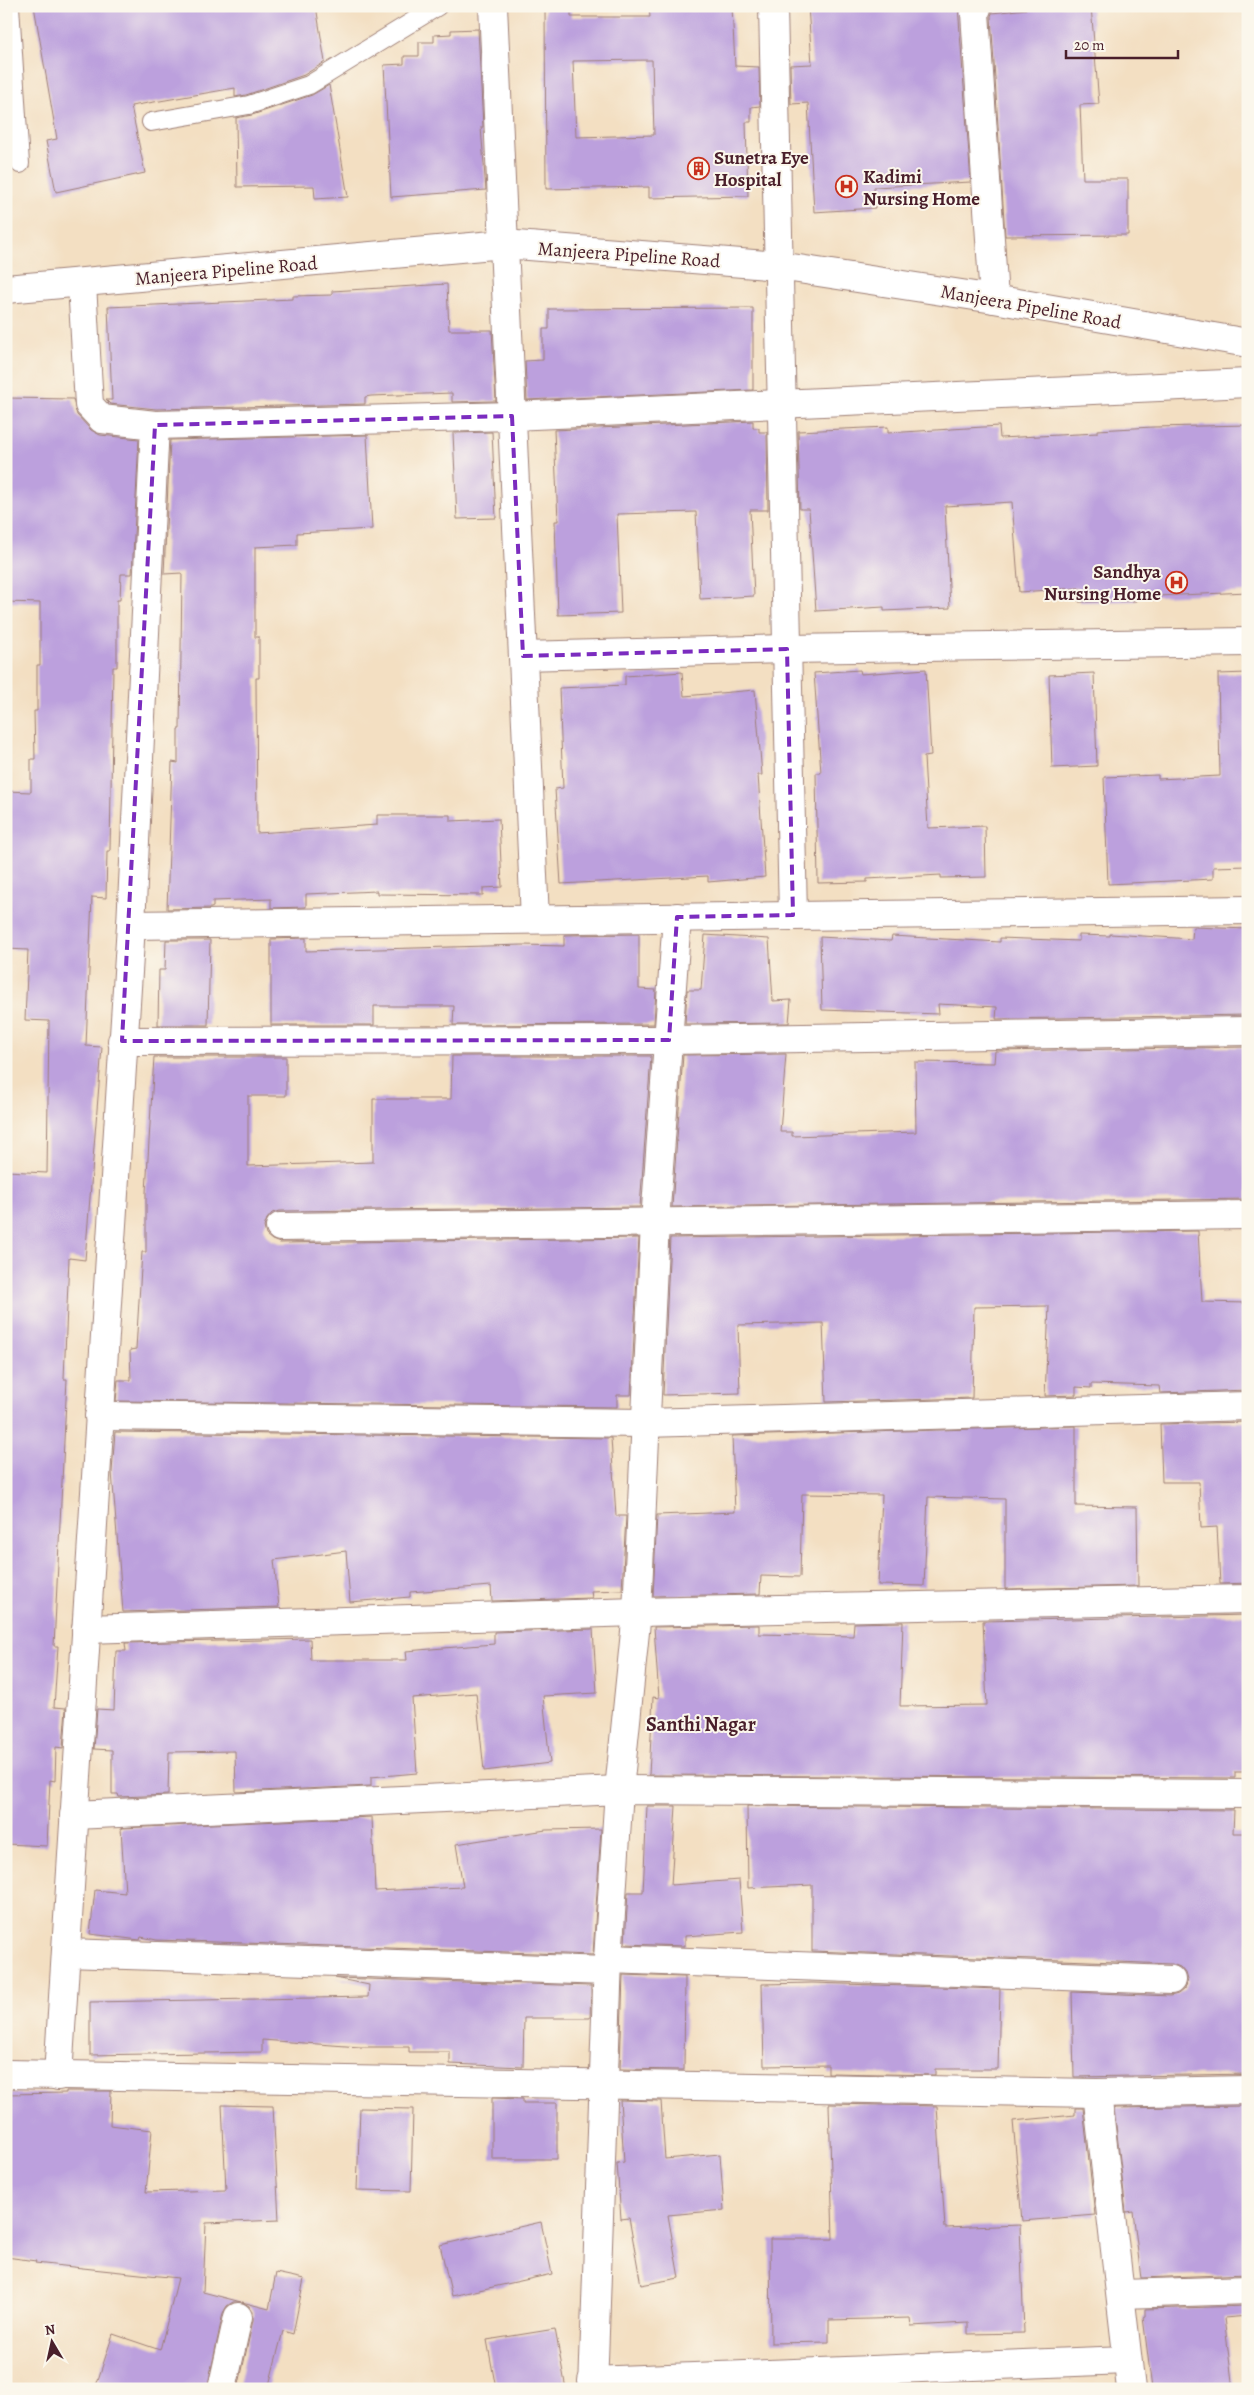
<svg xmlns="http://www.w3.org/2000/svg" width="1254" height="2395" viewBox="0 0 1254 2395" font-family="Alegreya,serif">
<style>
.building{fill:#bca0dd;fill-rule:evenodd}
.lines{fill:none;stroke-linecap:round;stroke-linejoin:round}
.service-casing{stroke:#9e7f76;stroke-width:20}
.minor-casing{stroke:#9e7f76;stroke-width:30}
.tertiary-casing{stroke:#9e7f76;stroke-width:30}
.service{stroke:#fff;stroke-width:18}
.minor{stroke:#fff;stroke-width:28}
.tertiary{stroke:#fff;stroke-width:28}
.marked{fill:none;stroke:#7b2cbf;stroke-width:4;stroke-dasharray:10 6;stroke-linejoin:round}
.labels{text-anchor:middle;stroke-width:4;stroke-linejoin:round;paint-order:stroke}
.poi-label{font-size:19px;font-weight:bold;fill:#4a1f2b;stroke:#fbf7ec;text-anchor:start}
.street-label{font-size:19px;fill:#4a1f2b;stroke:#fbf7ec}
.neighbourhood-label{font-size:20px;font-weight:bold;fill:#4a1f2b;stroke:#fbf7ec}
</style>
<rect width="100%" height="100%" fill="#fbf7ec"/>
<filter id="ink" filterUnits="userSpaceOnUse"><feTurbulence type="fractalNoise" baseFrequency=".02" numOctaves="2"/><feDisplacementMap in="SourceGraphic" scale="10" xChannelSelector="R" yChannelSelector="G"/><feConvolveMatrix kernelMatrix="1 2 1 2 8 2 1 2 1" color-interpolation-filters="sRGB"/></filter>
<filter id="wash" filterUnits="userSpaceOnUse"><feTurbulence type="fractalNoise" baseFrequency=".0096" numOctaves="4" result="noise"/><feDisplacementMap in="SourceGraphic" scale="20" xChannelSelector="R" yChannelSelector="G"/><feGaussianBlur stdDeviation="1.12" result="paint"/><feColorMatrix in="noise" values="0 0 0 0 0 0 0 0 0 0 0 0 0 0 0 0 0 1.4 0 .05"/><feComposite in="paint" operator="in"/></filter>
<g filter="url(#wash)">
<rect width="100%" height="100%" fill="#f3dfc2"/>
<g id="blocks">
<g class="building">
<path d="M34,6H316L325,62L304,75L246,95L235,97V88L131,106L145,173L56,192L46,141L57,139Z"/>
<path d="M545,6H571V17H650L649,6H732L735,66L759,67L760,106L751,107V122H746L748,196L649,198V187L546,189ZM652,60L654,135L576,137L573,61Z"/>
<path d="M808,6H958L971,182L874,187L875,208L814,212L808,103L791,104L790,65L812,64Z"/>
<path d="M1027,6H1091L1099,104L1080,105L1083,179H1128V235L1005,236L991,16L992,13L1026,9Z"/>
<path d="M478,29L483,127H481L486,190L391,197L384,65L404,64V56H419V42H434V35L451,34V30Z"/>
<path d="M329,85L348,197L315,199L314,186L237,187L236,118L252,115L312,95Z"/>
<path d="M447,284L449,330H492L496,401L452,402V393L371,396L365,397V404L156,409L110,404L106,400H112L108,307L293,299V296L332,295V291Z"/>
<path d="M753,308V390L527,400L525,361L543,360V329H549V309Z"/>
<path d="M6,398L73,399L77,415L91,430L100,435L139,439L132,574H121L120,600H117V667H113L110,851H107L106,898L92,897L86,1046L102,1047L85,1260L69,1258L64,1379H67L54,1646H58L54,1707L66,1708L63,1748L56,1747L55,1781L50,1780L47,1846L6,1844V1171L47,1173L49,1021L25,1020L28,950L6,949V791L31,792V759H35L34,711H37V665H40V603L6,602Z"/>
<path d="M753,421V428H759V432H767L768,510H750L754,596L700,599L696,512L617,514L621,613L558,615L555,521H558L554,430Z"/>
<path d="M1248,425V592L1135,597L1136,601L1079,602V588L1019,592L1012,502L945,506L950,608L884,611V607L816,611L809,509H800L798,431L888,427V433L999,426L1000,438L1097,433V430L1153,427Z"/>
<path d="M492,432L496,518L457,519L453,433Z"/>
<path d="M367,435L372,529L297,533V545L255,547V637H259V678H256L257,833L377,825V815H450V821L499,819L502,887L483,888V895L377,894V891L306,894V907L271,908V899L213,901V907L211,908L167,909L172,762L178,763V729H180L182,573L164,574L170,440Z"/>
<path d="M926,669L931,756L924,757L928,828L985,826L986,877L941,878V875L867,879V882L818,883L816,773H821L814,673L860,670L861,674Z"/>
<path d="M682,672L684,696L755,690L762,775H758L765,877L708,882V876L561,884L555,789L563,788L559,688L625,685V676Z"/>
<path d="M1094,673L1097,766L1052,768L1049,675Z"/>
<path d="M1248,673V866L1213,867V879L1108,884L1104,777L1158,775V779L1220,776L1218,674Z"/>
<path d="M1193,927L1248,929V1015L996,1019L997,1007L938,1004L939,1014L822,1010L820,937L891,941L892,936L1000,942V938L1079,941V935L1110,936V934L1192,939Z"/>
<path d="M639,934V989L656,990L654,1024L453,1025L454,1006H374V1025H271V939L306,938V951L523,945L564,946V935Z"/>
<path d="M705,935L769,939L773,1001L791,1000L789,1023L685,1024L687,990H701Z"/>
<path d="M166,940H210L208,1025H158L159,970H165Z"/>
<path d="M1248,1047V1199L672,1207L683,1055L786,1054L780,1132H792V1136L916,1132L915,1062L994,1063L995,1051Z"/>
<path d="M452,1056H651L640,1207L280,1211L272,1213L267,1219L264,1227L266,1235L272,1240L280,1243L639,1238L631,1395H617V1407L116,1401L118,1380H131L130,1350L136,1349L142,1252H146V1192L154,1057H286V1096H248V1166L373,1162V1099H451Z"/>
<path d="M1198,1231L1202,1302L1248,1303V1390L1160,1393L1159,1386L1091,1384V1388L1076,1387V1395L1045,1396L1049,1306L974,1307L972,1398L826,1402L823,1323L738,1325L740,1393L663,1395L670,1238Z"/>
<path d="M1248,1422V1583L1220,1584L1217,1527L1201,1528L1199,1482H1162L1160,1424Z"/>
<path d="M1076,1426V1506L1137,1507L1138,1586L1005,1589V1499L928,1497L924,1586L878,1585L882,1495L802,1494L800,1577L761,1576L760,1594L653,1596L657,1515L735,1512L732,1436Z"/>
<path d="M115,1432L611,1438L616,1516H626L622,1590L591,1591L592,1598L492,1601L491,1586L410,1592V1597L350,1602L346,1551L274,1560L279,1607L123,1612L112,1472Z"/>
<path d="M1248,1615V1772H1235V1778L649,1775L653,1697L659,1698L654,1627L759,1625V1634L853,1636L854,1623L903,1622L900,1706L987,1705L983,1621Z"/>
<path d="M593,1629L597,1693L543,1696L550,1763L484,1771L476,1693L412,1698L417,1773L371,1777V1786L236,1792L235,1751L169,1752L168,1795L119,1797L118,1794H112V1750L94,1749L97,1709L114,1710L116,1651H126L125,1643L310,1639L311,1660H407L406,1651L494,1644V1632Z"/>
<path d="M647,1806H676L671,1885L739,1880L743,1932L685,1936V1946L625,1944L628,1892H643Z"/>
<path d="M747,1806L1234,1810L1233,1833H1248V2074L1074,2077L1072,1992L1170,1996L1178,1994L1184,1989L1187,1980L1185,1973L1180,1967L1172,1964L812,1951V1885L748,1888Z"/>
<path d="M372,1817L375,1891L463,1887L456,1844L546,1830L601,1829L593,1955L157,1940L141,1937L140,1940L90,1934L95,1890L125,1893L121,1828Z"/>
<path d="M623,1975L685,1977L684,2070L620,2069Z"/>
<path d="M335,1978L591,1986L590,2018H524L523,2067L450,2064V2052H409V2047H360L262,2040V2052L90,2055V2002L368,1997L369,1985Z"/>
<path d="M812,1983L1000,1989L998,2069H935V2075L828,2073V2065L764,2066L762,1984Z"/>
<path d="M66,2091H111L110,2125L152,2130L146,2192L226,2190L222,2105L273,2106L279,2220L206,2223L203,2292L241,2302H233L227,2306L223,2313L207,2389H95L113,2334L160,2350L178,2278L35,2263L36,2261L6,2257V2094L66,2093Z"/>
<path d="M492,2098L523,2099V2103H557V2159H492Z"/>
<path d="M620,2100L661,2101L665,2159L720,2154L724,2210L668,2215L679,2278L641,2285L629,2218L621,2219L617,2163L624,2162Z"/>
<path d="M829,2104L937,2106L945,2228L1020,2225L1024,2333L968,2334V2323L911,2326L910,2318L829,2320V2342L771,2343L770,2239H833Z"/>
<path d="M1248,2106V2274L1141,2278L1133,2211L1126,2212L1114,2108Z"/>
<path d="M360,2108L413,2109L411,2191L357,2190Z"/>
<path d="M1075,2108H1083L1095,2215L1022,2221L1013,2121L1075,2115Z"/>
<path d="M541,2222L552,2274L452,2296L440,2245Z"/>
<path d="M276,2273L304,2279L293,2334L283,2331L268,2389H238L253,2320V2312L249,2306L242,2302L269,2309Z"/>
<path d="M1248,2306V2316L1224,2318L1233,2389H1152L1143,2317L1145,2316V2309Z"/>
<path d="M555,2329L566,2389H496L487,2340Z"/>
</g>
</g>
</g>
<g filter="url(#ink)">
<use href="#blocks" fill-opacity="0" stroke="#9e7f76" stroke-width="1"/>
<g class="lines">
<defs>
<g id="service">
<path d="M10,6L20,164"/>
<path d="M151,122L249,105L309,85L438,6"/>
</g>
<g id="minor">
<path d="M493,6L535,919"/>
<path d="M773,6L793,915"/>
<path d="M978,6L975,13L994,299"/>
<path d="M82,284L89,405L102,419L155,425L512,416L1248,383"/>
<path d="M523,656L787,649L1248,642"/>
<path d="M131,925L1248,910"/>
<path d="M122,1041L669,1040L1248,1031"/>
<path d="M280,1227L1248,1215"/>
<path d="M99,1416L645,1423L1248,1406"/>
<path d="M86,1629L637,1612L1248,1599"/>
<path d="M74,1815L619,1790L1248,1794"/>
<path d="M66,1953L607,1971"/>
<path d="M608,1959L1171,1980"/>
<path d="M6,2074L1097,2093L1248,2090"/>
<path d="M58,2076L131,925L155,425"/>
<path d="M1097,2093L1131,2389"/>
<path d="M1121,2294L1248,2290"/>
<path d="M592,2381L1127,2360"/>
<path d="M222,2389L238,2317"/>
<path d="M593,2389L608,1959L619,1790L637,1612L655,1222L677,917"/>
</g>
<path id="tertiary" d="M6,289L504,244L779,266L994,299L1248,343"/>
</defs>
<use href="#service" class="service-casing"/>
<use href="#minor" class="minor-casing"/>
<use href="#tertiary" class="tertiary-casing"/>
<use href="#service" class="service"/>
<use href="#minor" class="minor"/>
<use href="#tertiary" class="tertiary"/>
</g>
</g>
<path class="marked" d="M512,416L523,656L787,649L793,915L677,917L669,1040L122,1041L155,425Z"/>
<defs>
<symbol id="building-ring" viewBox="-11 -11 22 22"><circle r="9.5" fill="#fbf7ec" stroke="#c8321e" stroke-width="1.5"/><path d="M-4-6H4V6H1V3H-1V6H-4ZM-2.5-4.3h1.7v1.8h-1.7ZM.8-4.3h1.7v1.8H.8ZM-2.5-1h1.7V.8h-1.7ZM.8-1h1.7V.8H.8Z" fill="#c8321e"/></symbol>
<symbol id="hospital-ring" viewBox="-11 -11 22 22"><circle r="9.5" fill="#fbf7ec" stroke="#c8321e" stroke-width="1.5"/><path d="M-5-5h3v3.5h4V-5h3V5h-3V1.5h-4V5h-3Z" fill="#c8321e"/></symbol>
</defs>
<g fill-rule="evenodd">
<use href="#building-ring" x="686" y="156" width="25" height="25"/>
<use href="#hospital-ring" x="834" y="174" width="25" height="25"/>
<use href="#hospital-ring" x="1164" y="570" width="25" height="25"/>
</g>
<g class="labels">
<g class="poi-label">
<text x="714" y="164">Sunetra Eye<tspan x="714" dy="22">Hospital</tspan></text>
<text x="863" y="183">Kadimi<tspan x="863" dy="22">Nursing Home</tspan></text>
<text x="1161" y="578" text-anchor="end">Sandhya<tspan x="1161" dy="22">Nursing Home</tspan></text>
</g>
<g class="street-label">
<text transform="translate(629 254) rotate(4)" y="7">Manjeera Pipeline Road</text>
<text transform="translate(226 270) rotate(-5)" y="7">Manjeera Pipeline Road</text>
<text transform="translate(1031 306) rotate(10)" y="7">Manjeera Pipeline Road</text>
</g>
<g class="neighbourhood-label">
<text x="701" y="1731">Santhi Nagar</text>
</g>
</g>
<rect width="1254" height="2395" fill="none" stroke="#fbf7ec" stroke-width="25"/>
<g transform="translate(52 2342) rotate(351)" stroke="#fbf7ec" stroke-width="4" paint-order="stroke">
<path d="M0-4L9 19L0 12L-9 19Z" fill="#4a1f2b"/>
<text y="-8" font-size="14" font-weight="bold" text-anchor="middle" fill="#4a1f2b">N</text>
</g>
<path d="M1066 50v8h112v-8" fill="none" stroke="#4a1f2b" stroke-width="2.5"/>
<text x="1074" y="50" font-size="15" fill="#4a1f2b" stroke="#fbf7ec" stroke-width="4" paint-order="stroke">20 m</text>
</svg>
